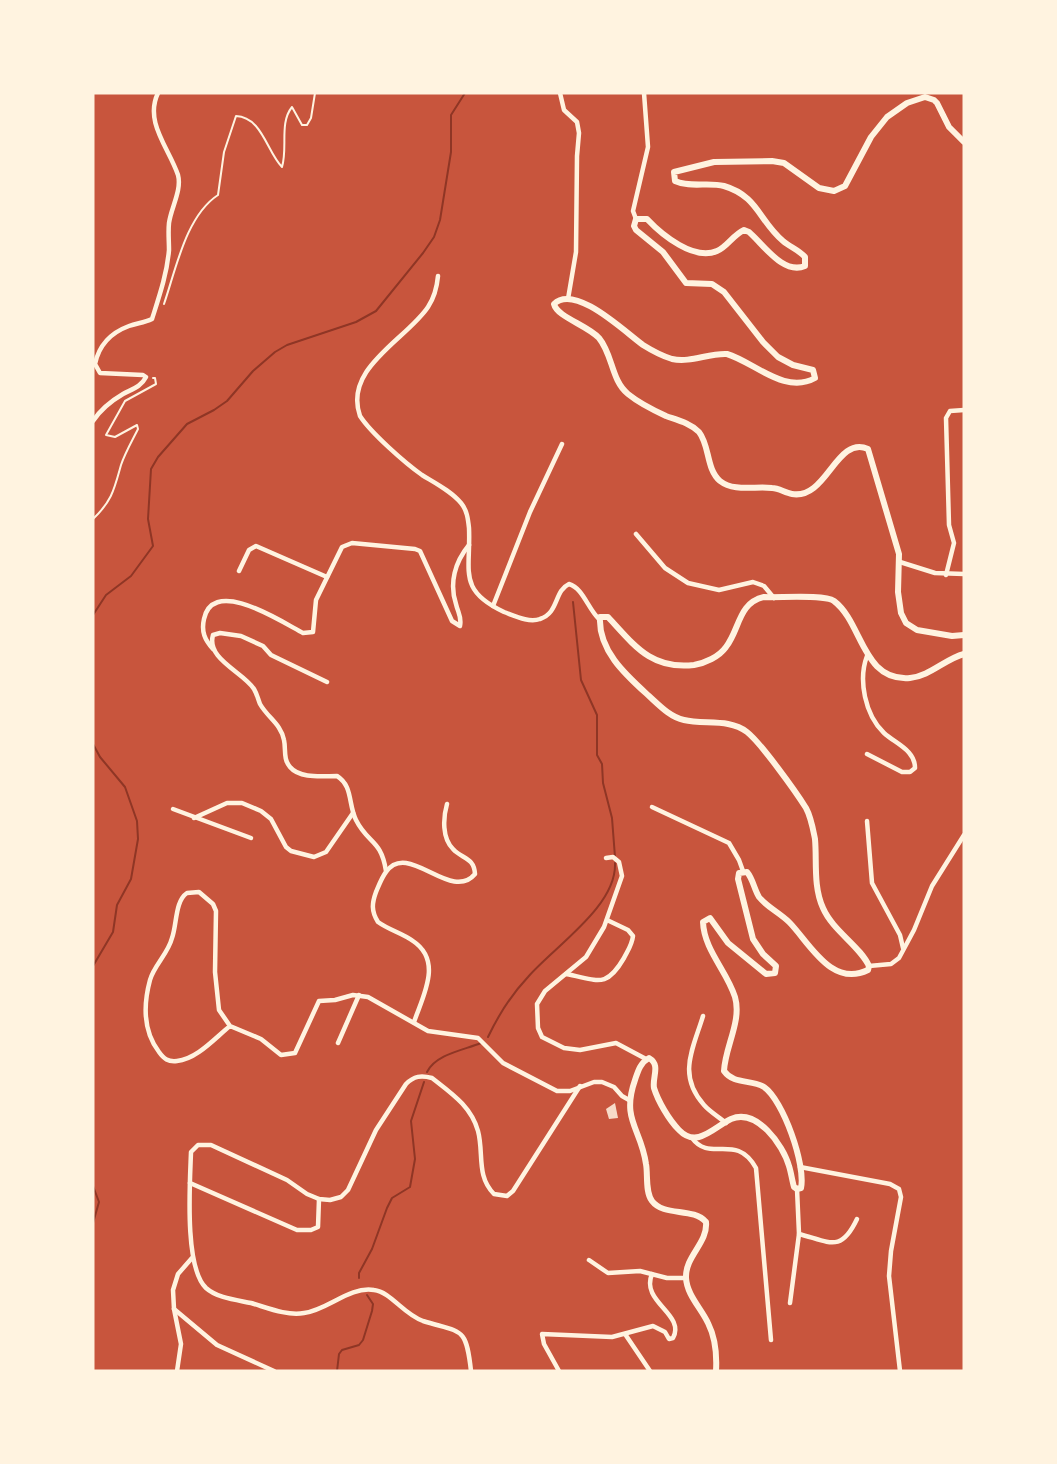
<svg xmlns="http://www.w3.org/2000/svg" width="1057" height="1464" viewBox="0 0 1057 1464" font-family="'DejaVu Sans',sans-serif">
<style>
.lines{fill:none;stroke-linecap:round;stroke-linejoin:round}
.stream{stroke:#8f3625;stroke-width:2}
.building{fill:#f7dbc8}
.path{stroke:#fff3e0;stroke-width:2}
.minor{stroke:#fff3e0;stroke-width:4.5}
.secondary{stroke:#fff3e0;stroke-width:6}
</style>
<rect width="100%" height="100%" fill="#c8553d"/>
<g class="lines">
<g class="stream">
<path d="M573,602L581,680L597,715V755L602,764L603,783L612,818L615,857"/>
<path d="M93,615L106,595L131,576L153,546L148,519L151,469L158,457L187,424L214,410L227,401L253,371L275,352L287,345L356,322L376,311L423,253L434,237L440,220L451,152V115L465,93"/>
<path d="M93,744L100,757L125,787L137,821L138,839L131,879L117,905L113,932L93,966"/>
<path d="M488,1037C498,1016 512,994 528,977C555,946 617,906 615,863"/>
<path d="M427,1072C436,1054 464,1050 481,1043"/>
<path d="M93,1186L99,1202L93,1223"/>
<path d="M359,1278V1273L372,1249L387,1208L392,1198L410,1187L415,1159L411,1121L424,1082"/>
<path d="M337,1371L339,1354L342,1350L359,1345L363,1340L372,1311L373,1304L367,1295"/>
</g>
</g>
<path class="building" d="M615,1103L618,1118L609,1119L606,1109Z"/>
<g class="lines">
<g class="path">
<path d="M164,304C176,269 186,216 218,195L224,152L236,116C262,117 267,152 282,167C288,148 279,123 292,107L302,125H307L311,118L315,93"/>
<path d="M93,519C112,501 114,490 121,465C125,453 132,441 138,429L137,425L115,437L106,435L125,401L156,384L155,378H153"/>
</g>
<g class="minor">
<path d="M560,93L564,110L577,122L579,133L577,156L576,252L568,299"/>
<path d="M636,219L633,211L648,147L644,93"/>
<path d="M438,276C437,287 434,298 428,307C407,339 343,368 360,416C371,433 405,463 422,475C435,483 451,491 461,503C467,510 468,519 469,528C471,571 457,590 504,612C515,616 529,623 540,619C559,613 554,591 569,584C583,588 588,609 599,619"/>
<path d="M93,421C101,409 111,401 123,394C132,389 141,387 146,377L143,375L100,373L95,364C99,345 110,333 129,326C137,323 144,323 152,319C159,297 167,274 169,250C169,241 168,232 169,223C171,208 182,190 178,175C169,148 144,122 158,93"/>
<path d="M636,534L665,568L688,583L719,590L753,582L764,586L774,598"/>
<path d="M900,562L935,573L964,574"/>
<path d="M239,571L249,550L256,546L327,577"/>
<path d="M946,575L954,543L949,525L946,418L950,411L964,410"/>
<path d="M493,606L530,512L562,444"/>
<path d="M213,649C205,640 201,632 204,619C213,576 282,622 303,633L313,632L316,600L342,547L352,543L415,549L420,551L452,621L460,626C462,617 458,613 456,604C449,583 455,562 469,545"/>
<path d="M327,682L271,655L263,646L241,636L220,633L213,635C206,659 243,672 254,689C257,694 258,699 260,704C268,718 281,724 284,740C286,749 283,759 290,767C300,779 322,776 337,776C353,786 348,804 356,820C368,844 381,839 386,871"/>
<path d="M867,754L902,772H910L915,768C915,750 896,744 884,733C865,715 858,680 867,656"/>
<path d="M652,807L729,843L739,860L743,871"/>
<path d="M173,809L251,838"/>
<path d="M194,818L227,803H242L261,811L271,819L286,847L291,851L314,857L326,852L353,813"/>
<path d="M867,821L872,883L900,935L903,948"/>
<path d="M606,858L613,857L619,862L622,876L604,927L586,957L545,991L537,1004L538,1028L542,1037L564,1048L580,1050L616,1043L646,1059"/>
<path d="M869,966L891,964L899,958L914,930L932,886L964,835"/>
<path d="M566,974C598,980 606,989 624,958C628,950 632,945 633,936L628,930L607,920"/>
<path d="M703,1016C693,1049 677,1075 704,1105C710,1112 719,1117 726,1123"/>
<path d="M414,1022C423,996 443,961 413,941C402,933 389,930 378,922C371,911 372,903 376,892C379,885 382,877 386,872C408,840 451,903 475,874C474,857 462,859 453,849C442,838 443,818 447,804"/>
<path d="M230,1026C215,1038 197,1059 177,1061C168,1062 164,1059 159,1052C143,1031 143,1006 150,980C154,965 168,954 172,938C177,924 175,901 187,893L199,892L213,904L216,911L215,972L219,1010L230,1026L261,1039L281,1055L295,1053L319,1001L335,1000L353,995L368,997L428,1031L478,1038L503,1063L557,1091H570L594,1082H602L614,1087L622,1096L629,1100"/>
<path d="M338,1043L359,995"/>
<path d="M692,1138C710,1163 736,1132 756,1168L771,1340"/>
<path d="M800,1167L890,1184L899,1189L901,1197L891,1251L889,1276L900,1371"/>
<path d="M190,1183L297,1230H311L318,1227L319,1199"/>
<path d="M799,1234C830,1242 841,1253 857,1219"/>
<path d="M589,1260L608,1273L640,1271L667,1278H686"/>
<path d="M790,1303L799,1234L797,1189"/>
<path d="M174,1309L217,1345L274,1371"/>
<path d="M625,1334L650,1371"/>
<path d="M177,1371L181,1344L174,1309L173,1290L178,1274L192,1258"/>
<path d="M471,1371C466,1326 462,1333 423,1321C403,1314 391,1292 374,1290C349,1286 328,1310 304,1313C287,1316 268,1308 251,1303C237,1300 217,1298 206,1288C184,1267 190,1182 191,1152L198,1145H211L287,1180L307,1194L319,1199L330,1200L341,1197L348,1190L376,1130L406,1084C414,1076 421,1075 432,1078C451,1093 471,1106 478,1131C484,1153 476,1176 494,1194L507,1196L513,1191L580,1086"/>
<path d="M559,1371L544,1344L542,1334L612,1337L653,1326L665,1332L669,1339L673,1338C686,1314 640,1302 652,1274"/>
</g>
<g class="secondary">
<path d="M964,142L949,127L937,103L934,100L925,97L907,103L887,117L871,137L845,186L834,191L819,188L784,163L772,161L714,162L674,172L675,181C690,188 708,182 724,186C758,196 759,221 783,241C790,247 799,250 805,257V266C783,275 764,245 749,232L744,230C733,235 727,247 717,251C694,261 662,235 647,219H636L634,226L636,230L663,252L686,283L712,284L724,292L763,342L778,357L793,365L813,370L815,378C785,395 754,362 727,354C708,353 691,363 672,359C662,356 651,350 643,345C626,333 575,283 554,304C557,317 587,325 599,338C613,355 611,380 628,394C639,403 653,410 666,416C677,420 690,423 699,432C710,446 706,469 720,481C734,492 755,486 772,488C779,488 785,493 792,494C827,500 836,435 868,449L899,554L898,592L901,613L906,623L917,630L952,636L964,635"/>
<path d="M716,1371C717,1354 716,1339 708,1323C701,1308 687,1295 686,1278C685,1256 708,1243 706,1222C693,1207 664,1217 652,1201C645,1192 648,1174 646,1164C641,1128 621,1120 635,1080C638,1071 640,1063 649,1058C661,1065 652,1077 654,1088C658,1101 669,1120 679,1130C697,1149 714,1127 731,1119C757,1108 783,1145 789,1166C791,1172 792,1180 794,1187L797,1189L801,1188C806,1165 783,1100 764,1087C751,1079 734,1085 724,1071C725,1047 742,1021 735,997C727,971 704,950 703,922L710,918L728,943L766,974L775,973L776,966L763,954L753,939L738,879L739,873L747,872C753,879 754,889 759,897C767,907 780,913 789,922C809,942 831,988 868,970L869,966C860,946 833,931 823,908C813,886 817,861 815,839C813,829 811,817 806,808C796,792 761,743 747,732C729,718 704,725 684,720C670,717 659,705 649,696C627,676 598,651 600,617H608C634,645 651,670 694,665C705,663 719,657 726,647C740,629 738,603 764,597C778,598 824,594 834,601C863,623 862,682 910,678C930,676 945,659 964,654"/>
</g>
</g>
<rect width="1057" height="1464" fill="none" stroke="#fff3e0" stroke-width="189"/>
</svg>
